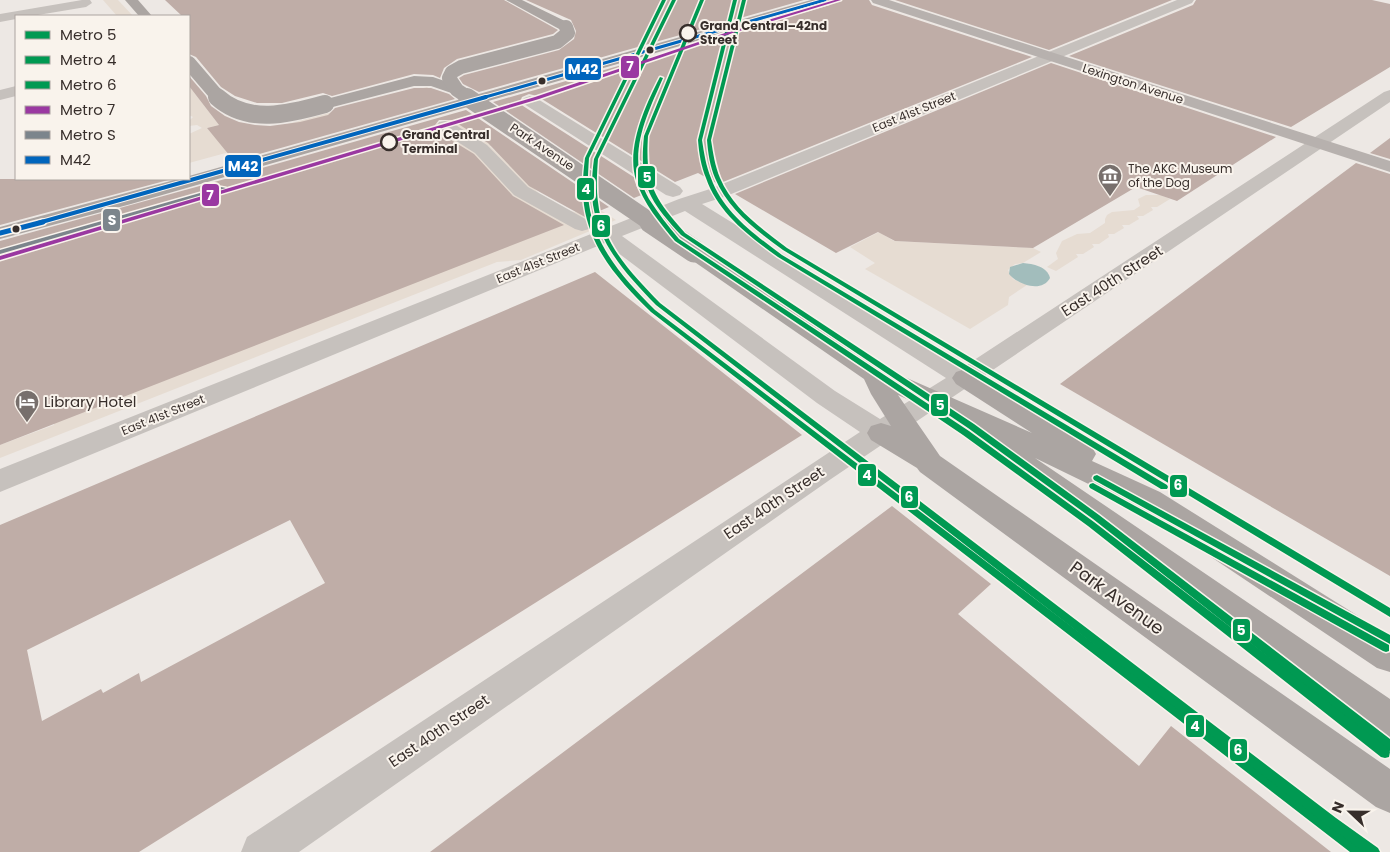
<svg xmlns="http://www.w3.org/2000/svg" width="1390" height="852" viewBox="0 0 1390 852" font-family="Poppins,sans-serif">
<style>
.plaza{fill:#e6dcd2}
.water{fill:#a2bdbc}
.building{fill:#bfada7;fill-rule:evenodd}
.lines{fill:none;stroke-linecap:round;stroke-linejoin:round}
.street{fill:#c6c1bd;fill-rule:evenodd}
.secondary{fill:#b7b1ae;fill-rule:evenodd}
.primary{fill:#aba5a2;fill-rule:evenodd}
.primary-bridge-far2{stroke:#aba5a2;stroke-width:14}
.primary-bridge-far1{stroke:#aba5a2;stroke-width:18}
.primary-bridge{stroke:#aba5a2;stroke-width:23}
.bus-1-far2-casing{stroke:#f9f3ec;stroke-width:5}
.bus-1-far1-casing{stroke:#f9f3ec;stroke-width:6}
.bus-1-casing{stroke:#f9f3ec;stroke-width:8}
.bus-1-far2{stroke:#0065bd;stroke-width:3}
.bus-1-far1{stroke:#0065bd;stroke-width:4}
.bus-1{stroke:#0065bd;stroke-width:5}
.metro-1-casing{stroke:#f9f3ec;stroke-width:3}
.metro-2-casing{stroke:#f9f3ec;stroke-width:3}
.metro-3-casing{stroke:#f9f3ec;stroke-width:3}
.metro-4-casing{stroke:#f9f3ec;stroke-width:3}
.metro-5-casing{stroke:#f9f3ec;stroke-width:3}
.metro-1{fill:#009952;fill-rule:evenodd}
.metro-2{fill:#009952;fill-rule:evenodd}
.metro-3{fill:#009952;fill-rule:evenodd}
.metro-4{fill:#9a38a1;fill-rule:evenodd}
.metro-5{fill:#7c858c;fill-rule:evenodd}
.stop-dot{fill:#f9f3ec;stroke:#372e2b;stroke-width:2.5}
.bus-dot{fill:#372e2b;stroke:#f9f3ec;stroke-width:2}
.labels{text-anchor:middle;stroke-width:4;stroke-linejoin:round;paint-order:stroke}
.far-stop-label{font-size:12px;font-weight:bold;fill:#372e2b;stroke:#f9f3ec;text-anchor:start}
.far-street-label{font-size:12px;fill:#372e2b;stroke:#f9f3ec}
.far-poi-label{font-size:12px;fill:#372e2b;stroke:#f9f3ec;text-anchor:start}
.street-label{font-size:15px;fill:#372e2b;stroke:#f9f3ec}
.poi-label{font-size:15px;fill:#372e2b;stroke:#f9f3ec;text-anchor:start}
.near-street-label{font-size:18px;fill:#372e2b;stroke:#f9f3ec}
.line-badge{stroke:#f9f3ec;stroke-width:2}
.badge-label{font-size:14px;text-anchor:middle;font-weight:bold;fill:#fff}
</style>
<rect width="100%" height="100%" fill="#ede8e4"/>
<g class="plaza">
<path d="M103,0H118L133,16H117Z"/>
<path d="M189,86L219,125L207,128L218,140L265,130L427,87L437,95L189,163V134L202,128L197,125L189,126V121L193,117L189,115Z"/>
<path d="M466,115L471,131L483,142L498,137L504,142L490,146L540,194L570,211L589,215L602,211L616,220L521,260L497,262L0,458V445L54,425L53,421L555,228L498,184L0,250Z"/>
<path d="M1146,195H1161L1170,199L1157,207H1151L1153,210L1143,216H1137L1139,219L1129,225H1122L1124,228L1114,234H1108L1109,237L1099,244H1092L1094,247L1083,254H1076L1078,257L1056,271L1047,267L1058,259L1056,253L1062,241L1077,234L1090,233L1105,223V219L1107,215L1112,212L1134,210L1140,206L1138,199Z"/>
<path d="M879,232L894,241L1033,248L1041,252L1023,263L1015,264L1008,270L1013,279L1027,285L1009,297L1008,305L970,329L865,269L875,263L850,247Z"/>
</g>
<path class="water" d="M1023,263C1033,264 1047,266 1050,278C1042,293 1018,285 1009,274L1010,267Z"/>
<g class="building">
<path d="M165,0H504L558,30L553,34L457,59L444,68L440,78L433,75L414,74L332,96L323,93L282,103H257L235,96L221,87L196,57L189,54V16H182Z"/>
<path d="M526,0H804L479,92L463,84L459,78L464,75L559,50L574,39L576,31L571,20Z"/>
<path d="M833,0H869L872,5L1032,57L718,184L698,173L675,182L537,96L529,94L522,97L520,102L523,106L654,190L634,198L493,102L830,5Z"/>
<path d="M895,0H1172L1049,50Z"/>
<path d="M1196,0H1372L1390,4V67L1291,127L1069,56L1193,5Z"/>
<path d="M1051,63L1276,137L1177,201L1136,187L1033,248L895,241L878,232L836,253L735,194Z"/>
<path d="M189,76L206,96L211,106L225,116L239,122L255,125L270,126L300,122L328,115L335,108L414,88H431L449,94L455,99L234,161L207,128L219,125L189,86Z"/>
<path d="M466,110L609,207L585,217L529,186L488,143L452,120H439L435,125L438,132L474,154L513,196L564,225L0,445V241L225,179H249L244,173Z"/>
<path d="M1390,138V159L1370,153Z"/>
<path d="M1356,163L1390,174V576L1060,384Z"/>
<path d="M0,179H172L0,225Z"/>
<path d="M595,272L802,435L139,852H0V525ZM290,520L325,583L141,682L139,673L103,693L101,689L42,721L27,650Z"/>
<path d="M892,506L991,584L958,614L1139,766L1171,726L1331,852H430Z"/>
</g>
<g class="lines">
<g class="street">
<path d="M82,0H90L92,3L86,7L32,16H16V19L0,22V14Z"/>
<path d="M1177,0H1194L1192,3L724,197L702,204L965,366L1384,92L1390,90V102L831,479L299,852H241L247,837L860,432L817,403L605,243L0,492V469L679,199L710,189ZM685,211L946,378L880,419L835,391L622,236Z"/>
<path d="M16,86V96L0,100V90Z"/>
<path d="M530,96L536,98L680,187L683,191L680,195L673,197L666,195L524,104L522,101L524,98Z"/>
<path d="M445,121L451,122L487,145L528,187L589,221L592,225L589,229L582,231L575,229L514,195L475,153L439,130L437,126L439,122Z"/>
</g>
<path class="secondary" d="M871,0H889L1390,161V172L873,3Z"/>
<g class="primary">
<path d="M125,0H138L152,16H139Z"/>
<path d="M506,0H522L571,24L573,27L571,30H561Z"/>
<path d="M811,0H831L829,3L131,204L0,239V227L178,179H189V176Z"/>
<path d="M414,76L433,77L462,87L465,90L462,93L457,95L431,86H414L325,109L319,107L317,104L319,101Z"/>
<path d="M694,245L702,246L884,368L1032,433L956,384L952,378L956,372L965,369L974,372L1049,417L1092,447L1096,454L1092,461L1160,492L1390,636V672L1377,668L1138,508L1035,458L1390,699V740L1377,734L969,441L965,434L969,427L898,395L940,456L1390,769V813L1376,807L920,472L917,468L871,440L867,433L871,426L881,423L891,426L871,394L864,379L686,256L683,251L686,246Z"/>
</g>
<g class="primary-bridge-far2">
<path d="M189,63L219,98"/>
<path d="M469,98L457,90L449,78L452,72L461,67L557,42L568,33L566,27"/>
</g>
<g class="primary-bridge-far1">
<path d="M217,97C248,125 289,114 325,104"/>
<path d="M467,97L652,223"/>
</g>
<path class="primary-bridge" d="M651,222L694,251"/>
<defs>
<path id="bus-1-far2" d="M482,98L825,0"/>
<path id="bus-1-far1" d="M38,223L486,97"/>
<path id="bus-1" d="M0,233L43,222"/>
</defs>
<use href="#bus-1-far2" class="bus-1-far2-casing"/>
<use href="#bus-1-far1" class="bus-1-far1-casing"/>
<use href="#bus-1" class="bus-1-casing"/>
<use href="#bus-1-far2" class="bus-1-far2"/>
<use href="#bus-1-far1" class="bus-1-far1"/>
<use href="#bus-1" class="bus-1"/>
<defs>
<g id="metro-1">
<path d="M700,0H704L648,136C645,184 654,198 685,233L974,424L1099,515L1390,739V751L1386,750L1093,519L968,428L681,235C649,200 639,185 644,136Z"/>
<path d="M1097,475L1390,635V644L1094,480L1093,478L1094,476Z"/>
</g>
<g id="metro-2">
<path d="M662,0H666L589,158C588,173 587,189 589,204C595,248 625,280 655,310L1363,848L1365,852H1350L651,312C620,282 590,249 584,205C582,189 583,174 585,158Z"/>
<path d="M733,0H737L702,140C704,153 706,166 711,178C723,212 754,234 782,255L1167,485L1168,487L1167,489H1161L778,257C749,236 718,213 706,178C701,166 699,153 698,140Z"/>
<path d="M660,77L663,78C646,117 625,157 649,199C658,213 668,226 679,239L969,431L1094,522L1389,749L1390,752L1389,757L1385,758L1381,757L1088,526L963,435L675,241C660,223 643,203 636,180C626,148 645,106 660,77Z"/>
<path d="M1093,483L1389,645V651L1386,652L1383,651L1090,488L1089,486L1090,484Z"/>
</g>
<g id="metro-3">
<path d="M672,0H676L598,159C597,173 596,187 598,202C602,244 632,274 660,303L1336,818L1378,848L1380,852H1364L1328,826L656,305C628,276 600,247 593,205C591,190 592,174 594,159Z"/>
<path d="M742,0H746L711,140C713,153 715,166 720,178C733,209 761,228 787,248L1390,608V617L783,250C756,230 728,210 715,178C710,166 708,153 707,140Z"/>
</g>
<path id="metro-4" d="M835,0H841L733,33L539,99L0,260V256L535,97L731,31Z"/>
<path id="metro-5" d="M221,187L226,188L0,254V250Z"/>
</defs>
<use href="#metro-1" class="metro-1-casing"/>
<use href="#metro-2" class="metro-2-casing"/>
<use href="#metro-3" class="metro-3-casing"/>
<use href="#metro-4" class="metro-4-casing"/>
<use href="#metro-5" class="metro-5-casing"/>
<use href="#metro-1" class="metro-1"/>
<use href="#metro-2" class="metro-2"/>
<use href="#metro-3" class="metro-3"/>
<use href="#metro-4" class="metro-4"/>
<use href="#metro-5" class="metro-5"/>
</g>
<defs>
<symbol id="museum-pin" viewBox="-11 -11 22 30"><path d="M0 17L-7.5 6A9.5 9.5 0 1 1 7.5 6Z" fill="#776f6c" stroke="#f9f3ec"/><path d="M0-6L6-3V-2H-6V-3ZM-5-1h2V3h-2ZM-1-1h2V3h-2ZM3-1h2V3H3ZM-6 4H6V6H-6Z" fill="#fff"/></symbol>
<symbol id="hotel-pin" viewBox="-11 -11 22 30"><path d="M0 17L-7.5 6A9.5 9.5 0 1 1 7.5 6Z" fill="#776f6c" stroke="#f9f3ec"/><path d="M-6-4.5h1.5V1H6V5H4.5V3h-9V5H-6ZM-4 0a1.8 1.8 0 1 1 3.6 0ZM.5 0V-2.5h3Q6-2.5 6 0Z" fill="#fff"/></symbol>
</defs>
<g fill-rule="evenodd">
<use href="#museum-pin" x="1096" y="162" width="28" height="38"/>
<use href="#hotel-pin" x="13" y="388" width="28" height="38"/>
</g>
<g class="stop-dot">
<circle cx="688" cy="33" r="8"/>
<circle cx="389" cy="142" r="8"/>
</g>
<g class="bus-dot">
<circle cx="650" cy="50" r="4.5"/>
<circle cx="542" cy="81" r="4.5"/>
<circle cx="16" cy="229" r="4.5"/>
</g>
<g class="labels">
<g class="far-stop-label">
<text x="700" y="30">Grand Central–42nd<tspan x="700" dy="14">Street</tspan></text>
<text x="402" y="139">Grand Central<tspan x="402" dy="14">Terminal</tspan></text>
</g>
<g class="far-street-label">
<text transform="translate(1133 84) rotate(18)" y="4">Lexington Avenue</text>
<text transform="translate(914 112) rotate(-22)" y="4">East 41st Street</text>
<text transform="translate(542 147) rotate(34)" y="4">Park Avenue</text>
<text transform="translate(538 263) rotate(-22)" y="4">East 41st Street</text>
<text transform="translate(163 415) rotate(-22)" y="4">East 41st Street</text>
</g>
<g class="far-poi-label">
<text x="1128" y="173">The AKC Museum<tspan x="1128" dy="14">of the Dog</tspan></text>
</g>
<g class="street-label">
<text transform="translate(1112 281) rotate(-33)" y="5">East 40th Street</text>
<text transform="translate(774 503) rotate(-34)" y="5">East 40th Street</text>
<text transform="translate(439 731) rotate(-34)" y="5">East 40th Street</text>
</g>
<g class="poi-label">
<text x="44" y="407">Library Hotel</text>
</g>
<g class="near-street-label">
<text transform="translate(1117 598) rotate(36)" y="6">Park Avenue</text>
</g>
</g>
<g class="line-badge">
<rect x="620" y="55" width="20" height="24" rx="5" fill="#9a38a1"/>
<rect x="564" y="57" width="38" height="24" rx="5" fill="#0065bd"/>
<rect x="224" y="154" width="38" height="24" rx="5" fill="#0065bd"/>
<rect x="637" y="165" width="19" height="24" rx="5" fill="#009952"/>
<rect x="576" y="177" width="19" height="24" rx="5" fill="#009952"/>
<rect x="201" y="183" width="19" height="24" rx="5" fill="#9a38a1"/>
<rect x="102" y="208" width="19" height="24" rx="5" fill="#7c858c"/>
<rect x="591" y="214" width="20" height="24" rx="5" fill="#009952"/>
<rect x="930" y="393" width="19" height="24" rx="5" fill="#009952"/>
<rect x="857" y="463" width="20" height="24" rx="5" fill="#009952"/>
<rect x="1169" y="474" width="19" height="24" rx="5" fill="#009952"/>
<rect x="900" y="485" width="19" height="24" rx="5" fill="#009952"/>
<rect x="1232" y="618" width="19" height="24" rx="5" fill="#009952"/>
<rect x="1185" y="714" width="20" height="24" rx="5" fill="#009952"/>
<rect x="1229" y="738" width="19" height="24" rx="5" fill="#009952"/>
</g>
<g class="badge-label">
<text x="630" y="71">7</text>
<text x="583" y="74">M42</text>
<text x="243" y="171">M42</text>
<text x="647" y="182">5</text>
<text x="586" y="194">4</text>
<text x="210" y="200">7</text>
<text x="112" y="225">S</text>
<text x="601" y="231">6</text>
<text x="940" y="410">5</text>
<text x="867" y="480">4</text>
<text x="1178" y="490">6</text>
<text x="909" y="502">6</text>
<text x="1241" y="635">5</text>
<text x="1195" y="731">4</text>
<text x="1238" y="755">6</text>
</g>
<rect x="15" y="15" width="175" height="165" fill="#f9f3ec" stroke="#aba49f"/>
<rect x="25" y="31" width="25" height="8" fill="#009952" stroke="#aba49f"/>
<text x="60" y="40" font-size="15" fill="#372e2b">Metro 5</text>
<rect x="25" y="56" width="25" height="8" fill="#009952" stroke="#aba49f"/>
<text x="60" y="65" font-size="15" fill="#372e2b">Metro 4</text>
<rect x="25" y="81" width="25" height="8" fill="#009952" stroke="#aba49f"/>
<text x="60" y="90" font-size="15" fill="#372e2b">Metro 6</text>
<rect x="25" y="106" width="25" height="8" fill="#9a38a1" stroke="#aba49f"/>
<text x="60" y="115" font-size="15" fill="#372e2b">Metro 7</text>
<rect x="25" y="131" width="25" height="8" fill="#7c858c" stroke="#aba49f"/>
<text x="60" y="140" font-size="15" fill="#372e2b">Metro S</text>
<rect x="25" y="156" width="25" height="8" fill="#0065bd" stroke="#aba49f"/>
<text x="60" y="165" font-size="15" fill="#372e2b">M42</text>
<g transform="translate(1350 812) rotate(292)" stroke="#f9f3ec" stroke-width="4" paint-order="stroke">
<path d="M0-4L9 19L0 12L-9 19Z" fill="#372e2b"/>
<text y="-8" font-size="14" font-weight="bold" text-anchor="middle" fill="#372e2b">N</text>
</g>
</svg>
